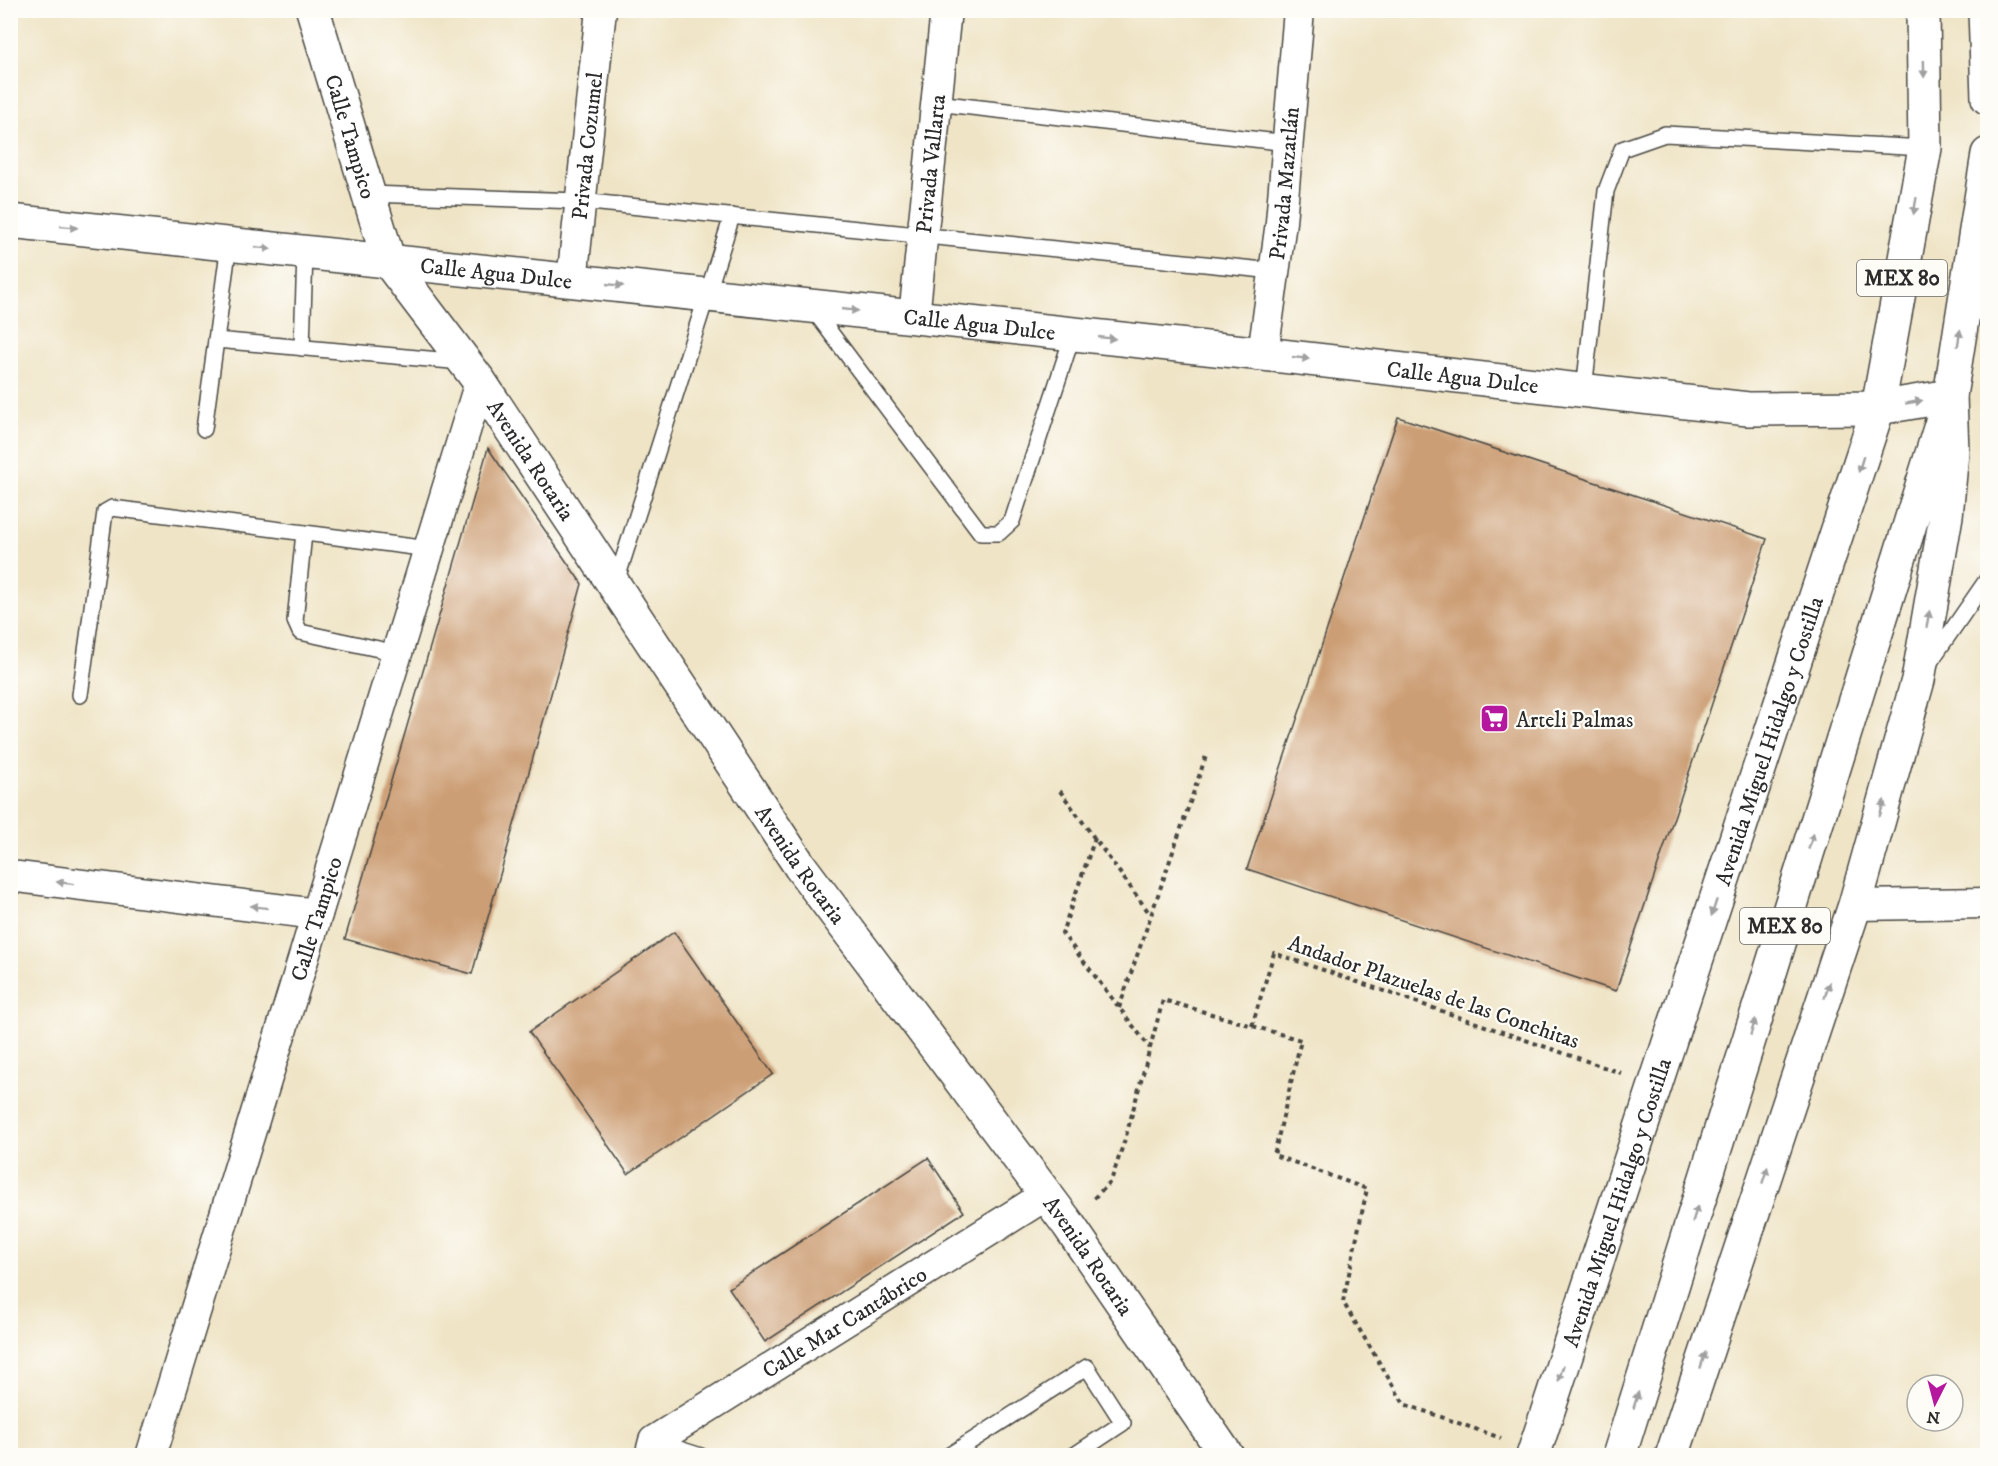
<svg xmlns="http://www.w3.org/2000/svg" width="1998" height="1466" viewBox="0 0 1998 1466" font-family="'IM FELL DW Pica',serif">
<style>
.building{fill:#cc9e74}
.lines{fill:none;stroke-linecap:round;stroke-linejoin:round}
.lane-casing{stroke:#484742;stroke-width:18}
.street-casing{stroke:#484742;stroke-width:33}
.secondary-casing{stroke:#484742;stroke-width:36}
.primary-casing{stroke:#484742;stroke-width:36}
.path{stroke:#484742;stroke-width:4;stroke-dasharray:4.5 4.5;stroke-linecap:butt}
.lane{stroke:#fff;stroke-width:15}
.street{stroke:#fff;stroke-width:30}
.secondary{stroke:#fff;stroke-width:33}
.primary{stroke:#fff;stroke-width:33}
.oneway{fill:#a0a0a0}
.labels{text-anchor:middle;stroke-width:4.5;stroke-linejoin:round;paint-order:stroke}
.shield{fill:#fdfcf7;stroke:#6a6a68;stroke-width:1.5}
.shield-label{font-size:21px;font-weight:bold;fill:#2b2b2b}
.street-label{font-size:22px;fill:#2b2b2b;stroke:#fdfcf7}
.poi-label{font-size:22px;fill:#2b2b2b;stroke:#fdfcf7;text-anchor:start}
</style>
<rect width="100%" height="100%" fill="#fdfcf7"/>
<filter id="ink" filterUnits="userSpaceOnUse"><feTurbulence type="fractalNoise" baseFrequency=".0167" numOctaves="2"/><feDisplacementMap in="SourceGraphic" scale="12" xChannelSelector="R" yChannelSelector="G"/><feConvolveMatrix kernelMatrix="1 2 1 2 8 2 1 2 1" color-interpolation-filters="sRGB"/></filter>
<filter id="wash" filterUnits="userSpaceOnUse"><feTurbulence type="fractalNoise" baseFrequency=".008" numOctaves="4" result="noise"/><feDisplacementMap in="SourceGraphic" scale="24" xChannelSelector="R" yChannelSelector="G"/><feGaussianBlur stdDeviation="1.35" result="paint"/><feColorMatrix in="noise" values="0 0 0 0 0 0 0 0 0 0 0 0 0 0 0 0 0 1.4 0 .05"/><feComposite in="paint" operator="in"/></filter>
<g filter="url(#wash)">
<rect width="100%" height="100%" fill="#efe4c6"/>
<g id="blocks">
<g class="building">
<path d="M1398,417L1767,539L1616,991L1247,869Z"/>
<path d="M488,448L582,584L472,974L345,939Z"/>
<path d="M674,932L773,1074L628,1174L529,1032Z"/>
<path d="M928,1158L964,1212L765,1342L729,1288Z"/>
</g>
</g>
</g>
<g filter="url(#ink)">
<use href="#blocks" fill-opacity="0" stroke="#484742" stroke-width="1.5"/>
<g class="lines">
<defs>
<g id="lane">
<path d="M936,103L1288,143"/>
<path d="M369,194L580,201L1274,271"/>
<path d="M812,308L981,533H999L1012,521L1073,334"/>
<path d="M216,340L462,362"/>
<path d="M302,348L305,253"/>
<path d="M1584,390L1606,191L1622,149L1665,134L1925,148"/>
<path d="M204,429L229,244"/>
<path d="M304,533L295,621L300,632L397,653"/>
<path d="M615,585L732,216"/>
<path d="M1930,662L1988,578"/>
<path d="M80,695L105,512L112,508L429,549"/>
<path d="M654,1441L701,1456"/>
<path d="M948,1456L1087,1367L1123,1423L1073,1456"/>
</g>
<g id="street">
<path id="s1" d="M572,281L601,10"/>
<path id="s2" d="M914,317L946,10"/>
<path id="s3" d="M1263,354L1281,222L1299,10"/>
<path d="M10,876L317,914"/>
<path d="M1855,905L1988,903"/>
<path id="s4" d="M151,1456L480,382"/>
<path id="s5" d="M650,1456L654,1441L1046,1195"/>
</g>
<g id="secondary">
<path id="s6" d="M313,10L389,262L480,382L800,866L1068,1224L1227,1456"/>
<path id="s7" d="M10,221L1263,354L1748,409L1878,408L1950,396L1952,452L1946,516L1918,680L1855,905L1672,1456"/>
</g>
<g id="primary">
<path d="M1985,10L1988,98"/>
<path id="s8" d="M1533,1456L1878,408L1925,148L1923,10"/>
<path d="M1619,1456L1950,396L1988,154"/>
</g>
</defs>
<use href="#lane" class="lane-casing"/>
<use href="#street" class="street-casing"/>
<use href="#secondary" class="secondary-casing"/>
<use href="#primary" class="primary-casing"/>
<g class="path">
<path d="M1060,791L1150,914"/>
<path d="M1095,838L1062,933L1150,1048"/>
<path d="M1119,1008L1207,753"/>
<path d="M1252,1026L1274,953L1621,1073"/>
<path d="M1094,1198L1111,1181L1126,1136L1163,1000L1301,1040L1274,1155L1367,1189L1343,1302L1404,1404L1501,1438"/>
</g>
<use href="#lane" class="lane"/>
<use href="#street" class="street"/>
<use href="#secondary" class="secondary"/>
<use href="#primary" class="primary"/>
</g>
<defs><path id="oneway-solid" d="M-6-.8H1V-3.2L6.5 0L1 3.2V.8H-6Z" transform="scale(1.5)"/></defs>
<g class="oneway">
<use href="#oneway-solid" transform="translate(1924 69) rotate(89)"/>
<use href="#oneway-solid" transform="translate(1915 206) rotate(100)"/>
<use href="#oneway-solid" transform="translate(69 227) rotate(6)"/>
<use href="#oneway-solid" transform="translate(263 248) rotate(6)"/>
<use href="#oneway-solid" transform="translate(615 285) rotate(6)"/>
<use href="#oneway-solid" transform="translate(850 310) rotate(6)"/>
<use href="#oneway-solid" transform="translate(1107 338) rotate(6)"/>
<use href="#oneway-solid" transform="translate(1959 338) rotate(-81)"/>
<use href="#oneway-solid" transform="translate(1301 358) rotate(6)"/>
<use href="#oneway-solid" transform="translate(1914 402) rotate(-10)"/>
<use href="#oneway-solid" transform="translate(1861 464) rotate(107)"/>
<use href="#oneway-solid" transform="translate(1928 619) rotate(-80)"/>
<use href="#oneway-solid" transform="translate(1882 808) rotate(-74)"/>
<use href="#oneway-solid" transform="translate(1811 841) rotate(-73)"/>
<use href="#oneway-solid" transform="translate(65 883) rotate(-173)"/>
<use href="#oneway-solid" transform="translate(259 907) rotate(-173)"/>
<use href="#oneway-solid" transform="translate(1714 908) rotate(108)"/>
<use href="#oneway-solid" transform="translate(1827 990) rotate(-72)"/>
<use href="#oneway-solid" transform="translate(1753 1027) rotate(-73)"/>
<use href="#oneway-solid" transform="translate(1765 1175) rotate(-72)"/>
<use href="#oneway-solid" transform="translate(1695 1214) rotate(-73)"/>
<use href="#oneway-solid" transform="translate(1703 1360) rotate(-72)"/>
<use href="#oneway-solid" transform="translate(1561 1373) rotate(108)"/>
<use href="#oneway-solid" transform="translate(1636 1400) rotate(-73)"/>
</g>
</g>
<defs>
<symbol id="supermarket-square" viewBox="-11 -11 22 22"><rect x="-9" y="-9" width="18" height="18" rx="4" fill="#b5179e" stroke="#fdfcf7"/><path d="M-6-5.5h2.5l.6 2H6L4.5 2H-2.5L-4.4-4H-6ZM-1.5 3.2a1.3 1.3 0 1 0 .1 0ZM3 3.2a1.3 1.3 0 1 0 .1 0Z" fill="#fff"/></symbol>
</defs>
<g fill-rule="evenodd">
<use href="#supermarket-square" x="1478" y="702" width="33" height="33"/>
</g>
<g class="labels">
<g class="shield">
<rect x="1857" y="260" width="90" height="36" rx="4.5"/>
<rect x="1740" y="908" width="90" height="36" rx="4.5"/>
</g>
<g class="shield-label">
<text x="1902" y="285">MEX 80</text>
<text x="1785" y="933">MEX 80</text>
</g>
<g class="street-label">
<text dy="8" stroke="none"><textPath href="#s6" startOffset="132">Calle Tampico</textPath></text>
<text dy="8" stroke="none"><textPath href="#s1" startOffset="136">Privada Cozumel</textPath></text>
<text dy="8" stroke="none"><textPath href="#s2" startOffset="154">Privada Vallarta</textPath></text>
<text dy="8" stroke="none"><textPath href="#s3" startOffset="172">Privada Mazatlán</textPath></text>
<text dy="8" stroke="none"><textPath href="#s7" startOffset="489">Calle Agua Dulce</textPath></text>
<text dy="8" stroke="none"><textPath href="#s7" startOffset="975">Calle Agua Dulce</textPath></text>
<text dy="8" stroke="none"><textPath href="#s7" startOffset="1461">Calle Agua Dulce</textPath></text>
<text dy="8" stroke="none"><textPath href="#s6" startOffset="507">Avenida Rotaria</textPath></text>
<text dy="8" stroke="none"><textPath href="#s8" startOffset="753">Avenida Miguel Hidalgo y Costilla</textPath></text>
<text dy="8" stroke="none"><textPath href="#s6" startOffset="993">Avenida Rotaria</textPath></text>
<text dy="8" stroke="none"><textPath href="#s4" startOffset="562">Calle Tampico</textPath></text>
<text transform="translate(1434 991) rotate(19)" y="8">Andador Plazuelas de las Conchitas</text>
<text dy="8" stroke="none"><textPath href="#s8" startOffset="267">Avenida Miguel Hidalgo y Costilla</textPath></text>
<text dy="8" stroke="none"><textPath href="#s6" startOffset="1479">Avenida Rotaria</textPath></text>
<text dy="8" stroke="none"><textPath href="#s5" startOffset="240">Calle Mar Cantábrico</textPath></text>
</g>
<g class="poi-label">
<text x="1516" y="727">Arteli Palmas</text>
</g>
</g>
<rect width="1998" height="1466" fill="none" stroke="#fdfcf7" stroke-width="36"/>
<g transform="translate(1935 1403) rotate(186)"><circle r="28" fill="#fdfcf7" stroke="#a9a8a5" stroke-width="1.5"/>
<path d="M0-4.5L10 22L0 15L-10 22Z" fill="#b5179e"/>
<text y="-9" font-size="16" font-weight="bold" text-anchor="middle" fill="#2b2b2b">N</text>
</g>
</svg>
